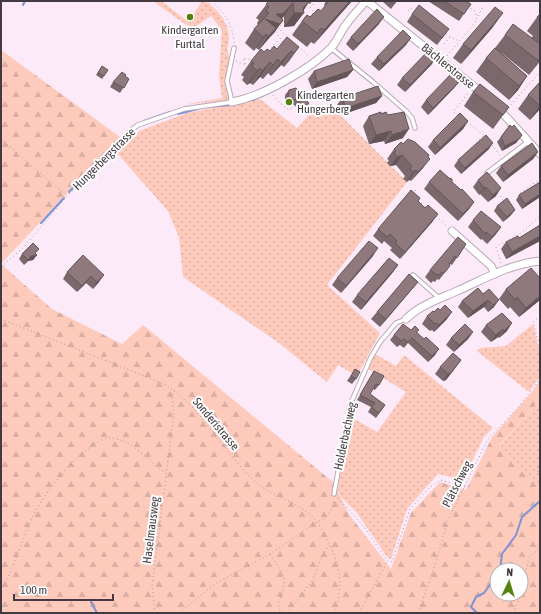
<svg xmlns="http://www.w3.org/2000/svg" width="541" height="614" viewBox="0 0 541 614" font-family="'Asap Condensed',sans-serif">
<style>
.grass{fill:url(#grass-dots)}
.forest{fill:url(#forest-firs);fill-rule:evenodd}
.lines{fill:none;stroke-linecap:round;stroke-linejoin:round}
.stream{stroke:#7d93d6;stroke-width:2}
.lane-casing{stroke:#b9a8b6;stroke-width:5.5}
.street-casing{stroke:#b9a8b6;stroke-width:9}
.path{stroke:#a698a3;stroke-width:1;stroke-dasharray:1 3;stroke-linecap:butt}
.lane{stroke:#fff;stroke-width:3.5}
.street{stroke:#fff;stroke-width:7}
.wall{fill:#7b686c}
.shaded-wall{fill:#645558}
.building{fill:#8f797d;stroke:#645558}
.poi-dot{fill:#55820d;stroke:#fefefe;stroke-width:1.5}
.labels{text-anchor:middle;stroke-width:4;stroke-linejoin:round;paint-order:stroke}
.poi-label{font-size:12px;fill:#423a40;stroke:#fefefe}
.street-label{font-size:12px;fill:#423a40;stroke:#fefefe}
</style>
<defs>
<pattern id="grass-dots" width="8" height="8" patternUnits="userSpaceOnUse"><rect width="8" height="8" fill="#fdcabc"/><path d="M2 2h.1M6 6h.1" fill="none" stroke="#daaea3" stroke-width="1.8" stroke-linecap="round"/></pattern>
<pattern id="forest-firs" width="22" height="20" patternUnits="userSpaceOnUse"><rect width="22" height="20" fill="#fdcabc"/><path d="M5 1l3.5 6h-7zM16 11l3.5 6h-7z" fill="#daaea3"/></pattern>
</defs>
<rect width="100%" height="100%" fill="#fdeaf9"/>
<g class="grass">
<path d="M153,1H161L189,22L202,1C219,5 235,32 227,49L230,59L225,84L229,100L182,105L222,98L219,77L222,30L211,16L192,29Z"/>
<path d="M260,99L297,128L318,105L338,113L407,182L327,285L380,333L357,376L338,365L327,382L279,343L183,277L179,237L168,211L116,152L139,131L187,113Z"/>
<path d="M533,324L540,352V376L529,392L477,351L480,348L506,346Z"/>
<path d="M375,354L396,366L404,355L493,428L484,437L463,480L438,474L407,509L391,559L387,557L357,513L341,497L338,490L349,416L377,432L406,392L367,368Z"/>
<path d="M540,400V485L499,447Z"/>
</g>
<g class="forest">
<path d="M1,50L120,137L1,264Z"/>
<path d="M1,264L52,309L122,344L143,325L334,483L348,513L391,569L411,513L440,482L466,490L492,437L532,392L540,380V400L499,446L540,485V613H1ZM497,570H521V594H497Z"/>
</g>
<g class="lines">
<g class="stream">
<path d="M23,5L25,1"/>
<path d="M253,100L268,93"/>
<path d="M240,103L245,102"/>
<path d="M207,107L232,105"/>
<path d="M178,114L198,109"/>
<path d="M144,121L170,112"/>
<path d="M129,130L138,124"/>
<path d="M69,192L104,155"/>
<path d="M41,223L64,198"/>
<path d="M500,570L502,554L516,535L522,517L540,501"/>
<path d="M91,602L97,613"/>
<path d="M477,613L471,607L476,597L484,593L497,575"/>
</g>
<defs>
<g id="lane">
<path d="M331,48L373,82L406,111L412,118L415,128"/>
<path d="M108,156L130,131L138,125L184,109L232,102L227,81L234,48"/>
<path d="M487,173L529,141"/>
<path d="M413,275L439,298"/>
<path d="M334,494L350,405L371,357L380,342L396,323L406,319"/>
</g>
<g id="street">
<path d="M367,1L482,93"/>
<path d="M232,102C263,96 309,70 331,48C338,40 341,30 348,22C353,15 360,8 366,1"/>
<path d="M497,107L540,154"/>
<path d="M452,231L491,266L495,274"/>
<path d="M406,319C420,305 439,299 457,291C484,279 510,264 540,261"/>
</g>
</defs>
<use href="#lane" class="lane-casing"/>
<use href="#street" class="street-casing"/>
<g class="path">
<path d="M206,1L209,4L212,1C225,14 233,25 234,43"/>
<path d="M321,1H323"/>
<path d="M408,11L411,8L415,11"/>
<path d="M478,16L483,7"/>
<path d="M310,17L314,12L310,8L316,1"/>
<path d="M280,30L309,56"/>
<path d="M446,34L459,41"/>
<path d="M283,42L276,33L284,20"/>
<path d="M444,44L450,37"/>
<path d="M269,51L277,41L282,45"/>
<path d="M447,56L477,20L475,11L468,7"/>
<path d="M236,61L246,65L243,58L253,60"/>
<path d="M273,95L280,103L289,110L294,106"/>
<path d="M508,108L540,72"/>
<path d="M458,115L453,112L469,92"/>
<path d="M467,122L485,136"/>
<path d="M1,139L67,196"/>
<path d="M492,145L501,157"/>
<path d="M459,159L483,136"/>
<path d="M497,193L504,201"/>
<path d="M520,193L540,179"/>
<path d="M415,195L416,187"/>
<path d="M418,201L426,207"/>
<path d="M436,216L447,226"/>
<path d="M501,263L496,247L521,233L540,216"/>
<path d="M1,267L24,247L67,196L104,159"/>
<path d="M540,316L533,322L540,347"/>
<path d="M1,319L162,383C202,405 223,454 258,484C275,498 302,503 316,521C325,532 338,560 339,574C341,587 338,600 335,613"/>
<path d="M538,472L540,460"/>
<path d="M338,498L365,528L387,561L392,562L410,509L429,488L440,480L465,487"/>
<path d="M270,554C285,578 289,577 278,604L280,610L284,613"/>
<path d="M1,590C15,566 22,539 34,514C46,491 72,459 93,445C99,442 106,436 113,438C134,442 148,461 166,473"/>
<path d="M521,593L529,558L540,547"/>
<path d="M155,613L152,585L174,413L172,398L174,390"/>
<path d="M179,613L215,584L270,554L317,522C326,519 333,510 334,500"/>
<path d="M287,613L312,581L323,554L329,545"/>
<path d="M359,613L387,562"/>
<path d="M418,613L437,559L447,522L488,439L518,408L540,379"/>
<path d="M513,613L521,595"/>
</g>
<use href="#lane" class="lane"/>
<use href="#street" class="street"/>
</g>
<g class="wall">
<path d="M269,1H312L310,4L308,3L303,10L294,26L284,27V16L282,19L283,20L274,33L270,37L259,50L256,48L254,51L245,43L254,29L258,25L257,23L259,20L256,18Z"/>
<path d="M326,1H352L314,44L311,42L307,47L292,35L302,21L310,17L321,11L325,6L324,5Z"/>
<path d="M384,1H397L391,9L383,2Z"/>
<path d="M428,1H465L471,4L459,21Z"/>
<path d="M540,13V61L529,75L499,51L527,76L518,90L509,100L476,72L486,58L495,48L505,35L531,38L533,36L527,31Z"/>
<path d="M412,14L444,36L437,45L407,22Z"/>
<path d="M379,24L353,51L346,44L351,37Z"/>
<path d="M493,27L461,64L453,58L463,44Z"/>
<path d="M406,45L379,71L371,64L377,57Z"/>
<path d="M299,47L289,61L284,67L281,65L271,76L268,73L263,79L260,77L253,85L250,83L247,85L242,80L244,77L241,75L251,61L264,52L270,51L277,49Z"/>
<path d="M436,58L431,65L405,92L397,85L402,78Z"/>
<path d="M102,66L104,76L102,79L96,75Z"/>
<path d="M353,70L347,77L312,89L308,79L314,71Z"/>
<path d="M125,76L129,79L120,93L110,87L113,82Z"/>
<path d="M460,81L454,88L428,115L421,107L426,100Z"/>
<path d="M540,82V109L530,120L518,109L528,95Z"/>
<path d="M289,90L301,96L309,103L302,112L293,104L291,105L285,102V95Z"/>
<path d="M473,92L509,107L493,129L464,106Z"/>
<path d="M382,96L376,103L341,115L337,105L342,98Z"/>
<path d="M381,114L388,115L403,138L385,144L384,141L369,144L363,126L369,116Z"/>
<path d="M468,121L463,129L435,155L428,147L433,140Z"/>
<path d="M510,125L522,135L516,143L502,151L497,142Z"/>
<path d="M403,144L428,157L423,168L411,181L409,180L407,182L403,179L405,176L396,165L390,166L387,163L389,160L387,159L394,149Z"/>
<path d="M489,149L461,174L454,166L458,160Z"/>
<path d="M538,152L533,159L503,182L496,173L501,166Z"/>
<path d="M478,180L496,196L488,202L480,194L479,195L473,187Z"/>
<path d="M429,182H452L474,202L469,209L458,221L424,189Z"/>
<path d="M540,182V197L522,209L516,200L519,195Z"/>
<path d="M418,201L433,221L400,259L390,250L392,248L384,241L382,244L373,236L378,229Z"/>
<path d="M497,206L515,210L511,215L503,222L494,211Z"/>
<path d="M473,220L501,227L496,234L487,244L482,239L481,240L468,227Z"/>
<path d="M540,225V241L506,259L501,249L506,242L519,238Z"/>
<path d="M466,244L452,265L450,264L449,265L450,266L439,280L437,279L435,282L433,281L431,283L425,277L430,270Z"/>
<path d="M22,254H35L37,255L33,260L28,261L24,265L19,259Z"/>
<path d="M83,255L99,282L93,289L86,283L77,292L63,279L67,272Z"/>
<path d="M373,256L341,293L332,285L337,278Z"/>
<path d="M398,265L393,272L361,310L352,302L357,295Z"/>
<path d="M540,276V300L519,317L510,307L508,309L499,299L506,289L539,277Z"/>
<path d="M418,282L412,289L380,327L371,319L377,312Z"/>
<path d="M478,288L494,307L488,312L484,307L468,318L458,307L462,301Z"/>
<path d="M434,312L447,319L434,332L432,330L430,331L422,324L427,316Z"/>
<path d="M486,325L507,331L499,338L498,337L491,342L481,332Z"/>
<path d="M411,330L417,332L435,355L428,362L408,343L404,348L400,345L397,347L390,340L394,335Z"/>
<path d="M473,332L468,339L454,352L446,345L451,338Z"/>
<path d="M461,360L446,380L443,381L435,374L440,367Z"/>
<path d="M355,369L356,379L352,384L347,381Z"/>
<path d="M374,371L379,385L375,390L373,389L370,394L385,405L376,418L368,412L371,407L357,400Z"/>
</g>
<g class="shaded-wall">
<path d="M350,1H352L314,44L324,30Z"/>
<path d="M309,2L302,13H304L294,26L284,27L294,13L303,8Z"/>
<path d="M293,3L284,16L278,23L283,20L274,33L270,37L259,50L268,36L266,34L254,51L263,37L265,19L276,14Z"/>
<path d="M503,13L493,27L461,64L471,50Z"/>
<path d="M384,17L379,24L353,51L358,44Z"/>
<path d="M411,38L406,45L379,71L384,64Z"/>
<path d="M299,47L289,61L284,67L294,53Z"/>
<path d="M291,51L281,65L271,76L281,62Z"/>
<path d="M436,58L431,65L405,92L410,85Z"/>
<path d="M278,59L268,73L263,79L273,65Z"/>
<path d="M540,60V61L529,75Z"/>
<path d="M270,62L260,77L253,85L262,71Z"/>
<path d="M260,68L250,83L247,85L257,71Z"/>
<path d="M353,70L347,77L312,89L317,82Z"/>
<path d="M527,76L518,90L509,100L519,86Z"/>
<path d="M460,81L454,88L428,115L433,108Z"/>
<path d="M382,96L376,103L341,115L346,108Z"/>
<path d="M288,97L296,99L291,105L285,102Z"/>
<path d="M540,105V109L530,120Z"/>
<path d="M468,121L463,129L435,155L440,148Z"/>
<path d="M409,129L403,138L385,144L392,135Z"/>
<path d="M391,131L384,141L369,144L376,135Z"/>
<path d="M519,139L516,143L502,151L505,146Z"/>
<path d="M493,143L489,149L461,174L465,168Z"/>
<path d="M538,152L533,159L503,182L508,175Z"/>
<path d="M402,155L396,165L390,166L397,157Z"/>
<path d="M430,159L423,168L411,181L418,172Z"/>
<path d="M416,170L409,180L407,182L413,172Z"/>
<path d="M486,187L480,194L479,195L484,188Z"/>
<path d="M501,188L496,196L488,202L493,195Z"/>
<path d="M540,194V197L522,209L525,204Z"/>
<path d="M474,202L469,209L458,221L463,214Z"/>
<path d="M515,210L511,215L503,222L507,217Z"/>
<path d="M438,214L433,221L400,259L405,252Z"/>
<path d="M501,227L496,234L487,244L492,237Z"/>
<path d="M540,236V241L506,259L512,252Z"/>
<path d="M378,248L373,256L341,293L346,286Z"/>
<path d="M39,249L35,254L37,255L33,260L28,261L24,265L28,260Z"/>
<path d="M398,265L393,272L361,310L366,302Z"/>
<path d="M104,275L99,282L93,289L97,282Z"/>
<path d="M91,276L86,283L77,292L82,286Z"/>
<path d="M418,282L412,289L380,327L386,319Z"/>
<path d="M540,296V300L519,317L526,308Z"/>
<path d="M488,300L484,307L468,318L473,311Z"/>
<path d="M499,300L494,307L488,312L493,305Z"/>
<path d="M452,312L447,319L434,332L439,325Z"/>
<path d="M512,323L507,331L499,338L504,331Z"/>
<path d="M503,329L498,337L491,342L496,335Z"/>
<path d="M473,332L468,339L454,352L459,345Z"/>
<path d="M439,349L435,355L428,362L432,356Z"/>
<path d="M461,360L446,380L443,381L448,374Z"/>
</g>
<g class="building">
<path d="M269,1H308L309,2L303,8L304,13H294L293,3L283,14H276L283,20L280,24L265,19L276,28L268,37L266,34L263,37L254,29L269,13L266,10L269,7L266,4Z"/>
<path d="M329,1H350L324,30L321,28L317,33L302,21L307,15L310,17L318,9L321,11Z"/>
<path d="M390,1H397L394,4Z"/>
<path d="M444,1H465L471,4L464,14Z"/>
<path d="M419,5L449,29L442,38L412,14Z"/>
<path d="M495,7L503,13L471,50L463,44Z"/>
<path d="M377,9L384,17L358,44L351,37Z"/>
<path d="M540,14V19L537,17Z"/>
<path d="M513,24L540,44V60L539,61L505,35Z"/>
<path d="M403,30L411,38L384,64L377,57Z"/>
<path d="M287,37L299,47L294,53L291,51L281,62L278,59L273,65L270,62L262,71L260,68L257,71L252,66L254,63L251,61L261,49L264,52L267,49L270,51L274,46L277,49Z"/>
<path d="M495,48L527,76L519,86L486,58Z"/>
<path d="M429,50L436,58L410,85L402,78Z"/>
<path d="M349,59L353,70L317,82L314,71Z"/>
<path d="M102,66L108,70L104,76L98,73Z"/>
<path d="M122,72L126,75L125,76L129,79L124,88L113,82Z"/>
<path d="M452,73L460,81L433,108L426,100Z"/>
<path d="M540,82V106L528,95Z"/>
<path d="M480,84L509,107L503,115L473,92Z"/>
<path d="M378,86L382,96L346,108L342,98Z"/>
<path d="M296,88L301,96L309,103L306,107L296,99L295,100L288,97L289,90Z"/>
<path d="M381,112V114L386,112L388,115L404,112L409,129L392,135L391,131L376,135L369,116Z"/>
<path d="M460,113L468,121L440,148L433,140Z"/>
<path d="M510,125L512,127L514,125L522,135L519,139L505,146L501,137Z"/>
<path d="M486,135L493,143L465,168L458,160Z"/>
<path d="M408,139L415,142L429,155L428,157L430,159L418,172L416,170L413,172L410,169L412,166L402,155L397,157L394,153L396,151L394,149L401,142L403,144Z"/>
<path d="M532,143L538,152L508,175L501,166Z"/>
<path d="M440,170L449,178L452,179V182L461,190L462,189L474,202L463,214L429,182Z"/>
<path d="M487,172L501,188L493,195L486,187L484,188L478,180Z"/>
<path d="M540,182V194L525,204L519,195Z"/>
<path d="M411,190L420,198L418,201L425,208L428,205L438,214L405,252L395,243L397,241L390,234L387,237L378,229Z"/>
<path d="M507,198L515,210L507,217L497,206Z"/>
<path d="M481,211L501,227L492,237L486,232L485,234L473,220Z"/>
<path d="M540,225V236L512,252L506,242L518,236L519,238Z"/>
<path d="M458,237L466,244L457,258L455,256L449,264L450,266L444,273L442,272L440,275L438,274L437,275L430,270Z"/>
<path d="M369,241L378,248L346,286L337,278Z"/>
<path d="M33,243L39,249L35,253L37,255L31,256L28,260L22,254Z"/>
<path d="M83,255L104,275L97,282L91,276L82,286L67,272Z"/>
<path d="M389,258L398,265L366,302L357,295Z"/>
<path d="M531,268L539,277L540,276V296L526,308L517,297L515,300L506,289Z"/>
<path d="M409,274L418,282L386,319L377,312Z"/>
<path d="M478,288L483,294L489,289L499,300L493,305L488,300L473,311L462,301Z"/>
<path d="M445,305L452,312L439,325L437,323L435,324L427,316L433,311L434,312L438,308L440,310Z"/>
<path d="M502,313L512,323L504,331L503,329L496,335L486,325Z"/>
<path d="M403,324L411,330L415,326L419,330L416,332L424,339L426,337L439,349L432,356L412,338L408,342L404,339L401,341L394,335Z"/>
<path d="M465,324L473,332L459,345L451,338Z"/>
<path d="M453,353L461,360L451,373L448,374L440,367Z"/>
<path d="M355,369L360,372L356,379L351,376Z"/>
<path d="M374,371L384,376L379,385L376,384L370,394L385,405L379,413L371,407L375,403L360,395Z"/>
</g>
<g class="poi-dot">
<circle cx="190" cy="17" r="4"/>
<circle cx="289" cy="102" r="4"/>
</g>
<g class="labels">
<g class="poi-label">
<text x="190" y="34">Kindergarten<tspan x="190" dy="14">Furttal</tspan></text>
<text x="297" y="99" text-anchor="start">Kindergarten<tspan x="297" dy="14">Hungerberg</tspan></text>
</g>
<g class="street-label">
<text transform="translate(448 66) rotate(39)" y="4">Bächlerstrasse</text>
<text transform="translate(104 159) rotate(-45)" y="4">Hungerbergstrasse</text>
<text transform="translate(216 424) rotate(50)" y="4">Sonderistrasse</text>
<text transform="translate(345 436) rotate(-78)" y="4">Holderbachweg</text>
<text transform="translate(457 484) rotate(-63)" y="4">Plätschweg</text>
<text transform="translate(151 530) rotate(-83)" y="4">Haselmausweg</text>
</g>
</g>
<rect width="541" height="614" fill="none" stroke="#423a40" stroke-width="4"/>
<g transform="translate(509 582) rotate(4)"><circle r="19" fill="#fefefe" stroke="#b3b0b2"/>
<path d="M0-3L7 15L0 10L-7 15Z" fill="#55820d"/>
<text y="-6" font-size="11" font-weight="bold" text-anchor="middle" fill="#423a40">N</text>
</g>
<path d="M14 594v6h99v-6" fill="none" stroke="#423a40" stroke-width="2"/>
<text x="20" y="594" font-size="12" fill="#423a40" stroke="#fefefe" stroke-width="3" paint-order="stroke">100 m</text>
</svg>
